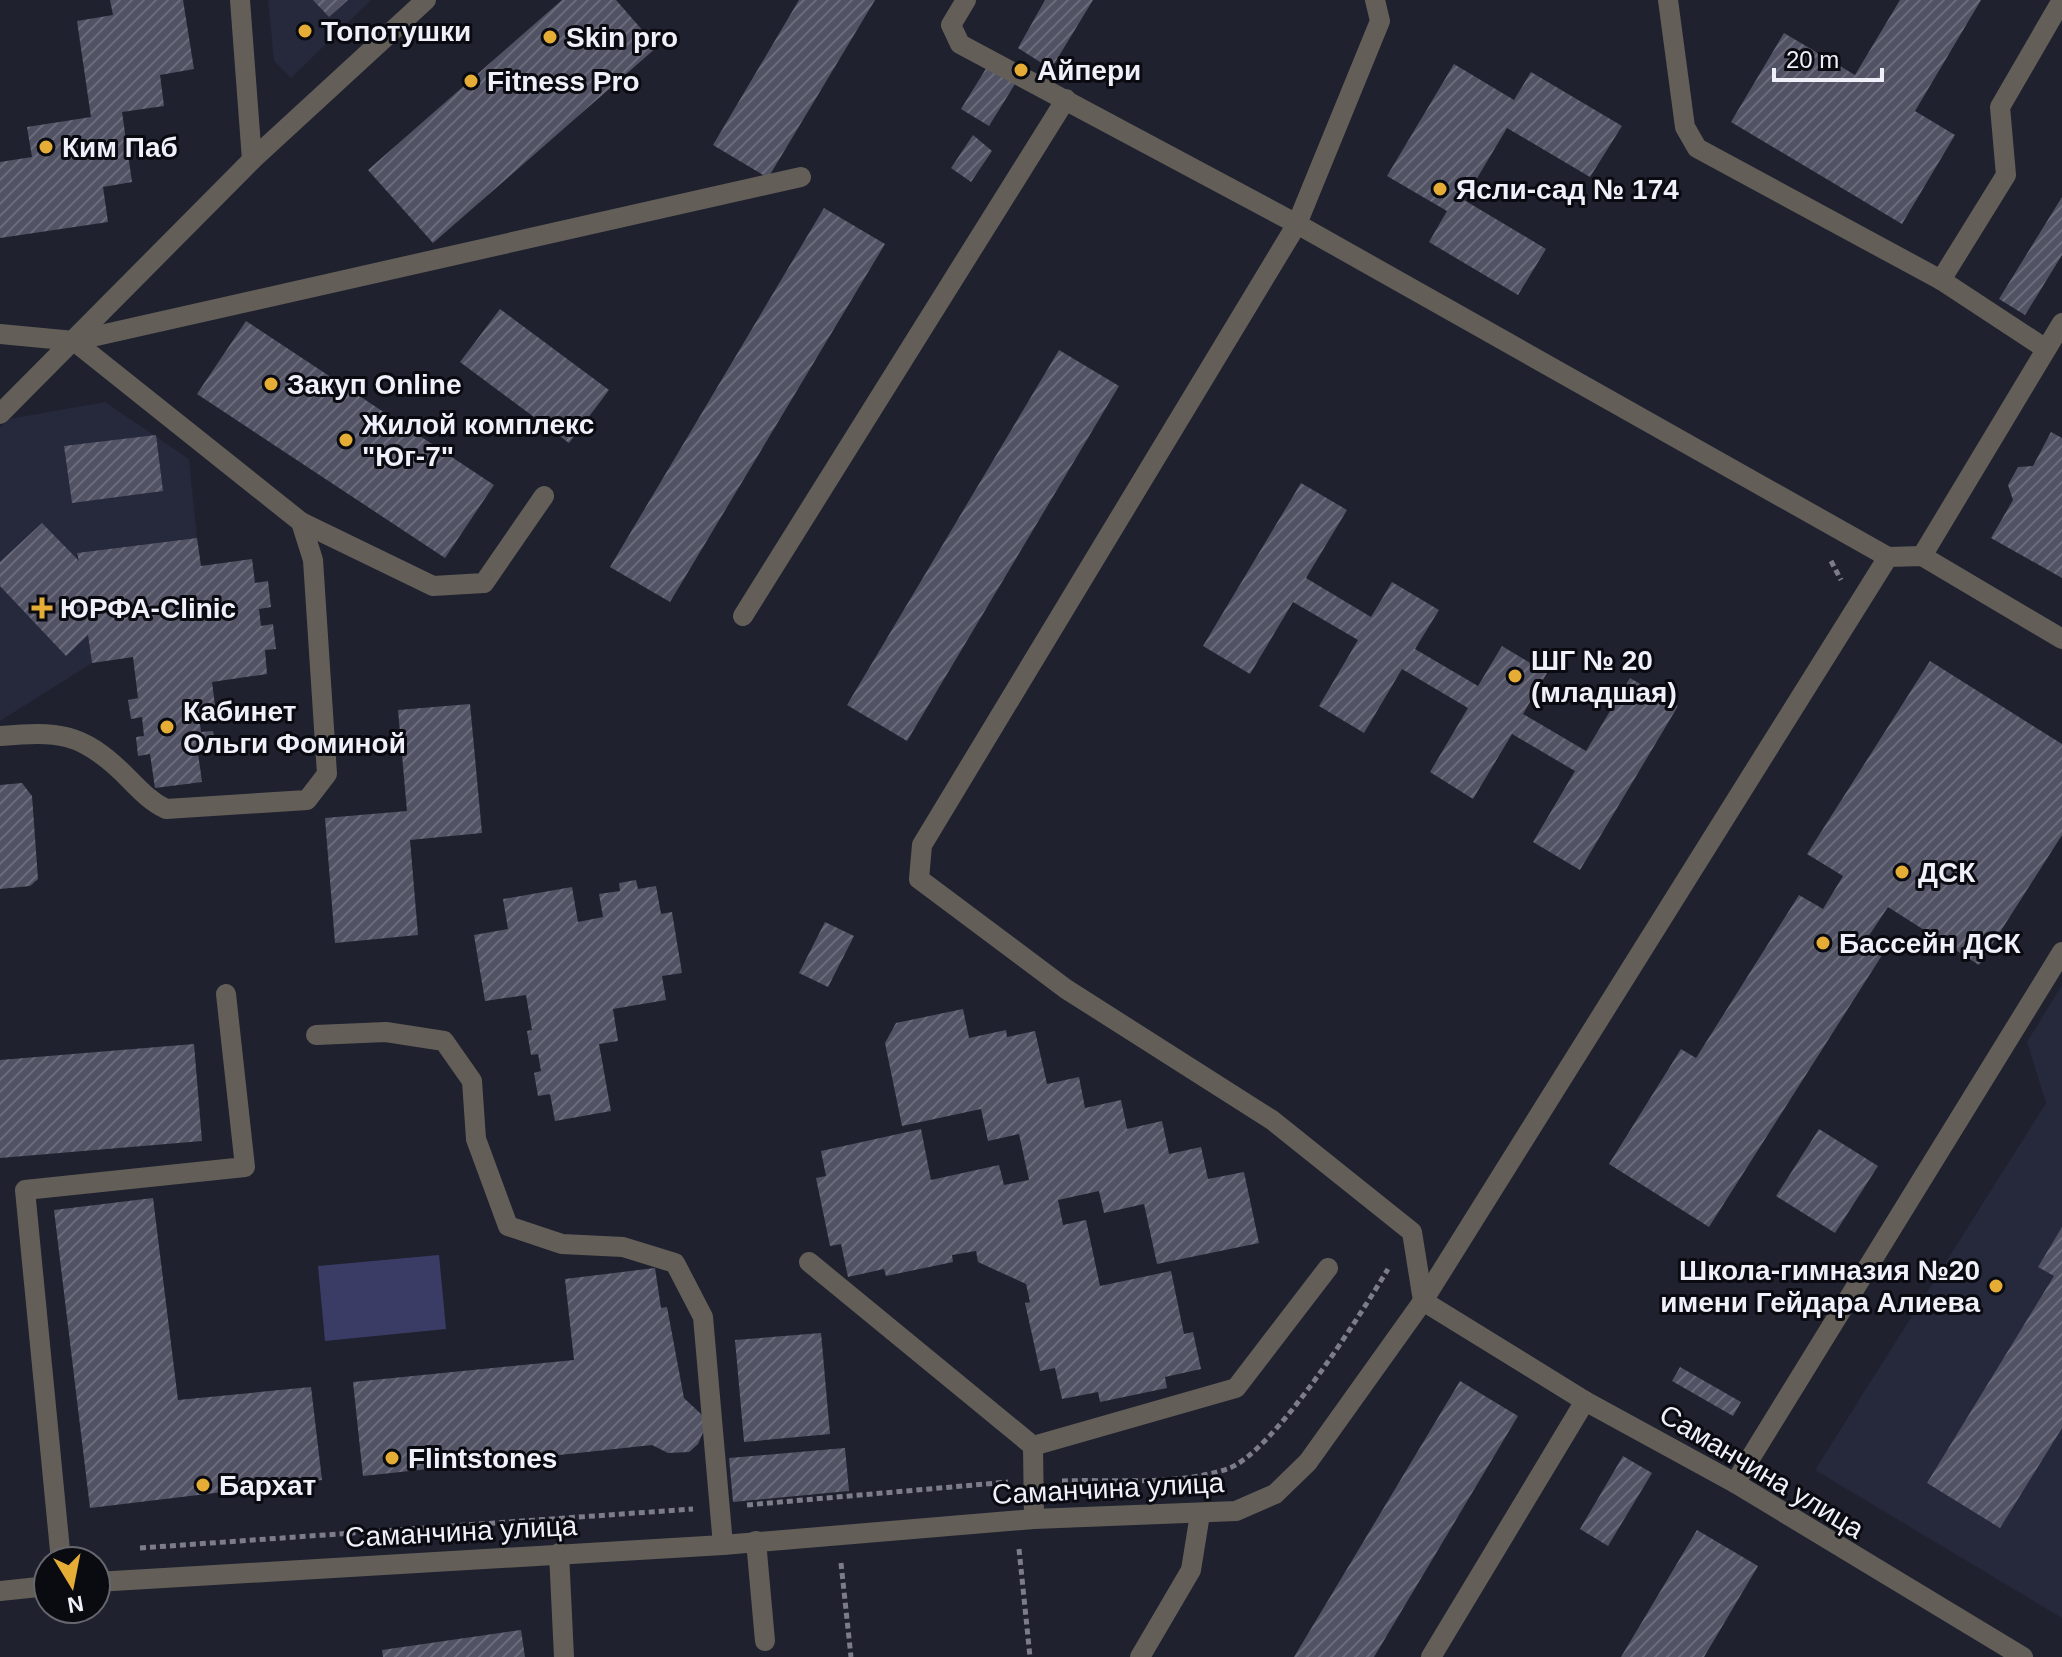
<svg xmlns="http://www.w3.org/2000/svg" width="2062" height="1657" viewBox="0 0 2062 1657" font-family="Helvetica,sans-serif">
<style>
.built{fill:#26283c}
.grass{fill:#3a3c65}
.building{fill:url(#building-hatch)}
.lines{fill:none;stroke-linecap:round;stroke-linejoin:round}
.path{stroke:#7c7d89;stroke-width:5;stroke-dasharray:6 4;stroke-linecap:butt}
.service{stroke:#635f58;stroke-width:20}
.minor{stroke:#635f58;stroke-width:20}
.poi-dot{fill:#e5ad35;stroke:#0a0b11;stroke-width:3}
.labels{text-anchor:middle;stroke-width:6;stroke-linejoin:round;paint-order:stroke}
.poi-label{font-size:28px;font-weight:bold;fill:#eff0fa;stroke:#0a0b11;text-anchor:start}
.street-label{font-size:28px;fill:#eff0fa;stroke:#0a0b11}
</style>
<defs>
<pattern id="building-hatch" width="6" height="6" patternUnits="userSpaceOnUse" patternTransform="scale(2)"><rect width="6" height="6" fill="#515364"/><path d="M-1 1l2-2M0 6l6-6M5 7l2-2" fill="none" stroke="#6a6c7b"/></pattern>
</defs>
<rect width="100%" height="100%" fill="#1f212f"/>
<g class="built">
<path d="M268,0H371L291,78L274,61Z"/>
<path d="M105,402L189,459L197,538L77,553L92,663L0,721V428L9,419Z"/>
<path d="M2062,985V1618L1815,1470L2046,1103L2027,1042Z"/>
</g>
<path class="grass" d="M439,1255L446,1329L325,1341L318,1266Z"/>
<g class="building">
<path d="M110,0H183L194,69L160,75L164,106L122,112L132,182L103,187L108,222L0,238V162L32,157L27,127L91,117L77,21L113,15Z"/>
<path d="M313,0H348L329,17Z"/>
<path d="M562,0H616L657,47L433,243L368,170Z"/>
<path d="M799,0H875L768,178L713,145Z"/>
<path d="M1045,0H1093L1051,69L1018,48Z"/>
<path d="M1900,0H1981L1915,111L1955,135L1902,224L1731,122L1784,33L1855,75Z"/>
<path d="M1454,64L1514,100L1531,72L1622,126L1590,177L1507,128L1464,200L1546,249L1518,295L1429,242L1447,211L1387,176Z"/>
<path d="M987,67L1015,84L989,126L961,109Z"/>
<path d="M973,135L992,151L971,182L951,168Z"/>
<path d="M2062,197V255L2025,315L1999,299Z"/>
<path d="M824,208L885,244L670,602L610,567Z"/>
<path d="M500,309L609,390L569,443L460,362Z"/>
<path d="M246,321L494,485L445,558L197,394Z"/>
<path d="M1059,350L1119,386L907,741L847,705Z"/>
<path d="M2051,432L2062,438V578L1991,538L2013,500L2008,485L2018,467L2033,466Z"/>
<path d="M156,435L163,491L72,503L64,446Z"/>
<path d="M1301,483L1347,510L1306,578L1371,617L1392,582L1439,610L1415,649L1478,686L1502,646L1547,673L1523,714L1586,751L1630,678L1678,706L1580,870L1533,842L1575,771L1512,734L1473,799L1430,772L1468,708L1402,669L1364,733L1319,706L1358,640L1293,602L1250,674L1203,646Z"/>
<path d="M42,523L79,561L77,553L197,538L201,566L252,559L255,583L268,581L271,607L259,609L261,626L273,624L276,649L265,650L267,674L212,682L216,713L199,716L201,732L213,731L216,751L198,753L202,782L155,788L150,754L138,756L136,737L144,736L142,717L131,719L128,700L138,698L133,657L92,663L88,635L66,656L0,586V562Z"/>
<path d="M1930,661L2062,744V835L1979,965L1888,907L1868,937L1886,949L1709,1227L1609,1164L1681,1049L1696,1058L1799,895L1823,909L1843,876L1807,854Z"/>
<path d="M470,704L482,833L410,840L418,935L335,943L325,818L407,811L398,710Z"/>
<path d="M22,783L32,796L38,879L30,886L0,889V785Z"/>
<path d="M636,880L638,889L656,886L661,914L672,912L682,973L662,976L666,1000L613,1009L618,1041L599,1044L611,1111L555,1121L550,1094L538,1096L534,1073L541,1071L538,1054L531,1055L527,1031L532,1030L526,995L485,1001L474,935L508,929L503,899L572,887L578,922L603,917L599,894L620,891L619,883Z"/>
<path d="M825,922L854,936L828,987L799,973Z"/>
<path d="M963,1009L969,1038L1006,1030L1007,1037L1035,1031L1047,1084L1079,1077L1085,1108L1121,1100L1127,1129L1162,1121L1169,1154L1201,1147L1208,1179L1244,1172L1259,1243L1157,1264L1144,1204L1104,1213L1099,1191L1058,1200L1063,1225L1086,1220L1100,1286L1171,1271L1184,1334L1193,1332L1201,1369L1165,1377L1167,1388L1100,1402L1098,1392L1062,1399L1055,1368L1040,1371L1025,1303L1030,1302L1026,1284L978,1262L976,1251L952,1255L953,1262L886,1276L884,1269L848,1277L841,1244L830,1246L816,1178L826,1176L821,1151L921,1129L931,1180L999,1165L1004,1185L1029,1180L1019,1134L988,1141L981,1109L902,1126L885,1043L896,1023Z"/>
<path d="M194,1044L202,1141L0,1158V1060Z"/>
<path d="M1819,1129L1878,1166L1835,1233L1776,1196Z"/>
<path d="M153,1198L178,1400L311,1387L322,1480L90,1508L54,1210Z"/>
<path d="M2062,1227V1428L2000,1528L1927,1483L2054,1276L2038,1267Z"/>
<path d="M655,1268L661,1308L667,1307L684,1398L702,1415L704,1430L698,1444L689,1452L668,1453L652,1445L363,1476L353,1382L574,1360L565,1279Z"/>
<path d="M821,1333L830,1434L744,1442L735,1340Z"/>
<path d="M1680,1367L1741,1402L1733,1416L1672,1381Z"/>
<path d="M1460,1381L1518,1416L1374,1657H1294Z"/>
<path d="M845,1448L849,1491L733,1502L729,1458Z"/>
<path d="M1623,1456L1652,1473L1608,1546L1580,1529Z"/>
<path d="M1697,1530L1758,1566L1704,1657H1621Z"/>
<path d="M521,1630L525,1657H383L382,1650Z"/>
</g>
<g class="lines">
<g class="path">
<path d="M1831,561L1841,580"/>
<path d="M1062,1481C1116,1479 1176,1486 1227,1469C1273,1454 1361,1314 1388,1269"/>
<path d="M747,1505L1008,1482"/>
<path d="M140,1548L693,1509"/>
<path d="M1019,1549L1030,1657"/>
<path d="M841,1563L851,1657"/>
</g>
<g class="service">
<path d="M240,0L252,160L426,0"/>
<path d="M966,0L951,25L960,44L1297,224L1888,557"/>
<path d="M1375,0L1380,21L1297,224L922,845L919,879L1066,989L1272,1120L1412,1232L1423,1301"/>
<path d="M1668,0L1685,127L1697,148L1941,280L2046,349"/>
<path d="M1941,280L2006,175L2000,107L2062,0"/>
<path d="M0,334L74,341L301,522L313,560L327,774L307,800L166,809C149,801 137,787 124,774C81,732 58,731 0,736"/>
<path d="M74,341L801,177"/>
<path d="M0,414L252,160"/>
<path d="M301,522L433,586L484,583L544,496"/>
<path d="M1922,556L2062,323"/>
<path d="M743,616L1066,99"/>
<path d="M316,1035L386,1032L444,1041L472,1081L476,1139L508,1226L562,1244L623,1247L675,1263L703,1317L723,1545"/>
<path d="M809,1262L1033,1446"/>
<path d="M1033,1446L1236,1388L1328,1268"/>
<path d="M1033,1446L1034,1519"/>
<path d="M756,1541L765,1641"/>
<path d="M559,1553L564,1657"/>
<path d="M61,1561L25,1190L245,1167L226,994"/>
<path d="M1140,1657L1191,1570L1200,1514"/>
<path d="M1431,1657L1585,1401"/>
</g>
<g class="minor">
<path d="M1423,1301L1888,557L1922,556L2062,639"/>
<path d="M1735,1483L2062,952"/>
<path d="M96,1582L723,1545L1034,1519L1236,1511L1275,1494L1308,1462L1423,1301L1585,1401L1735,1483L2023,1657"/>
<path d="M0,1591L48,1586"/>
</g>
</g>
<g class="poi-dot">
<circle cx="305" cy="31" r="8"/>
<circle cx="550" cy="37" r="8"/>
<circle cx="1021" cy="70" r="8"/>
<circle cx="471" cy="81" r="8"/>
<circle cx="46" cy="147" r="8"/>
<circle cx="1440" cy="189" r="8"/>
<circle cx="271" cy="384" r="8"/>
<circle cx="346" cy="440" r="8"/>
<path d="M38 596h8v8h8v8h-8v8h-8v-8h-8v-8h8z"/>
<circle cx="1515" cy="676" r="8"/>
<circle cx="167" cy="727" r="8"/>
<circle cx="1902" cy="872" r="8"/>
<circle cx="1823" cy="943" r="8"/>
<circle cx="1996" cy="1286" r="8"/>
<circle cx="392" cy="1458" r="8"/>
<circle cx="203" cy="1485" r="8"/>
</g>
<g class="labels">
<g class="poi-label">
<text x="321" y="41">Топотушки</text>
<text x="566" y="47">Skin pro</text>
<text x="1037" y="80">Айпери</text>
<text x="487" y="91">Fitness Pro</text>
<text x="62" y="157">Ким Паб</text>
<text x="1456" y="199">Ясли-сад № 174</text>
<text x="287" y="394">Закуп Online</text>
<text x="362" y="434">Жилой комплекс<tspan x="362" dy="32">"Юг-7"</tspan></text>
<text x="60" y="618">ЮРФА-Clinic</text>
<text x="1531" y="670">ШГ № 20<tspan x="1531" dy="32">(младшая)</tspan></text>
<text x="183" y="721">Кабинет<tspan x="183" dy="32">Ольги Фоминой</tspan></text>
<text x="1918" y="882">ДСК</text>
<text x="1839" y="953">Бассейн ДСК</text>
<text x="1980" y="1280" text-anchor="end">Школа-гимназия №20<tspan x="1980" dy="32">имени Гейдара Алиева</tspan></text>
<text x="408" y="1468">Flintstones</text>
<text x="219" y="1495">Бархат</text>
</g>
<g class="street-label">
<text transform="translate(1762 1471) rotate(31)" y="10">Саманчина улица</text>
<text transform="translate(1108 1488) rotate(-3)" y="10">Саманчина улица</text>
<text transform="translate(461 1531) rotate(-3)" y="10">Саманчина улица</text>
</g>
</g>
<g transform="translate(72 1585) rotate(170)"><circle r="38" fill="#0a0b11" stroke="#66676e" stroke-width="2"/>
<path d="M0-6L14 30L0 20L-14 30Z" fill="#e5ad35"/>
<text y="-12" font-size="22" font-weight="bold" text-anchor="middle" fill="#eff0fa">N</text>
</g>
<path d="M1774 68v12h108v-12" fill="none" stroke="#eff0fa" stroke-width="4"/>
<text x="1786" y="68" font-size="24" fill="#eff0fa" stroke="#0a0b11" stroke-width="6" paint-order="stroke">20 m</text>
</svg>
